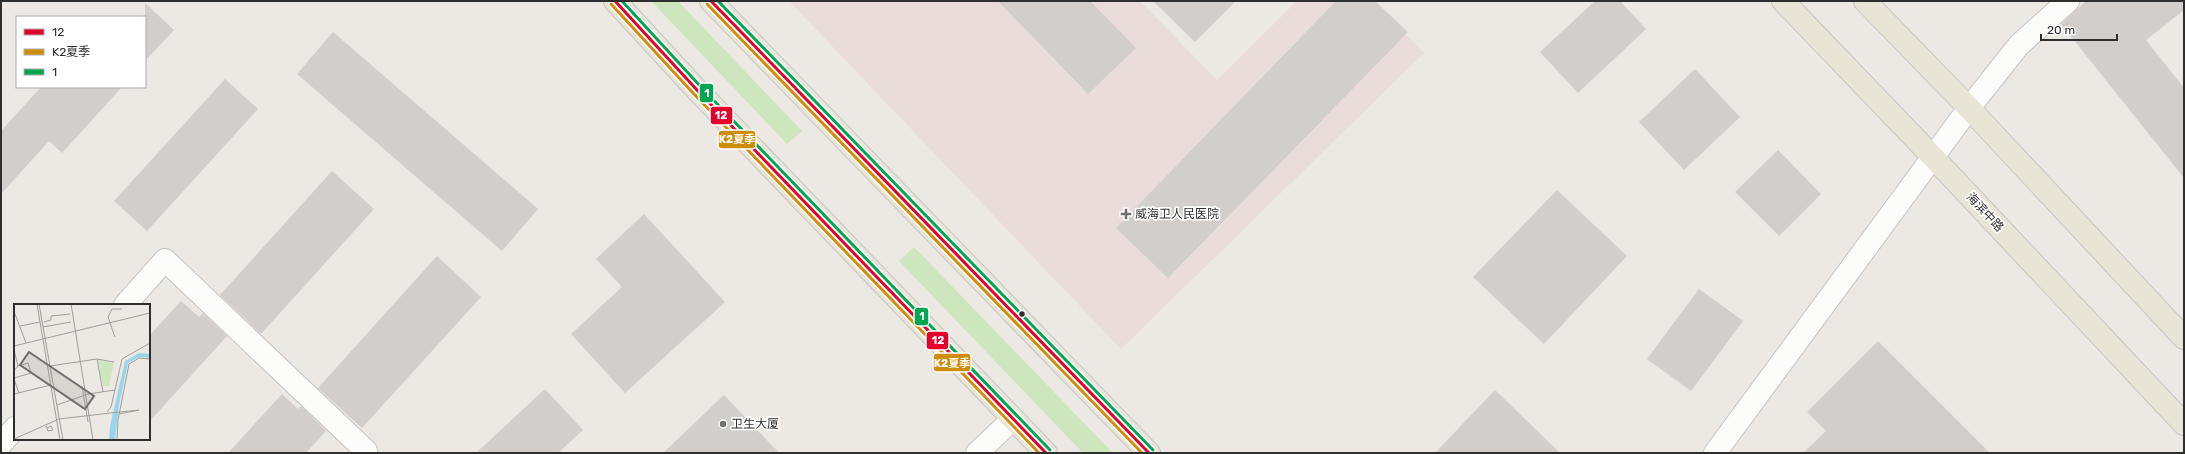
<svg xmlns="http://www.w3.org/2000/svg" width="2185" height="454" viewBox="0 0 2185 454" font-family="Rubik,'Noto Sans SC',sans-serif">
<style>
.medical{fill:#e9dcdb}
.green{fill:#cee6be}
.building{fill:#d1cecb}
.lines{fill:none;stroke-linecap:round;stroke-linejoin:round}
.minor-casing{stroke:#c5c4c5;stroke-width:24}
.major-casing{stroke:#c6c5c4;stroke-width:24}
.minor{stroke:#fcfcfb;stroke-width:22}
.major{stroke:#e8e4d6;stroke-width:22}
.bus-1-casing{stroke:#fff;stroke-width:6}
.bus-2-casing{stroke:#fff;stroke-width:6}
.bus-3-casing{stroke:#fff;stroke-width:6}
.bus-1{stroke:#e4002b;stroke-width:3}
.bus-2{stroke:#cf8e09;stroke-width:3}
.bus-3{stroke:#00a651;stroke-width:3}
.poi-dot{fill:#706f6e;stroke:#fff;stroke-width:1.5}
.bus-dot{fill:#2e2e2e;stroke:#fff;stroke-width:1.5}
.labels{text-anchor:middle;stroke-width:3.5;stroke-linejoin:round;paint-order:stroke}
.street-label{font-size:12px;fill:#2e2e2e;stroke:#fff}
.poi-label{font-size:12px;fill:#2e2e2e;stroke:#fff;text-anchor:start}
.inset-road{fill:none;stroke:#a09e9b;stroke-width:1}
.view{fill:#706f6e;fill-opacity:0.15;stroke:#706f6e;stroke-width:2}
.inset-edge{fill:none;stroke:#2e2e2e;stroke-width:2}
.line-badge{stroke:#fff;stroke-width:1.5}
.badge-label{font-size:11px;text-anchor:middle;font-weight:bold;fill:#fff}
</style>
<rect width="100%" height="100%" fill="#ece8e4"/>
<path class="medical" d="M789,1H1140L1217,80L1297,1H1373L1424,53L1121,349Z"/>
<g class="green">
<path d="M651,1H678L802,131L787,144Z"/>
<path d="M914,247L1113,453H1083L899,261Z"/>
</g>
<g class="building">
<path d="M998,1H1090L1136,48L1088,94Z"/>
<path d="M1153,1H1236L1195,42Z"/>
<path d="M1336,1H1375L1408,32L1168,278L1116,228Z"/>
<path d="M1595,1H1620L1646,29L1578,93L1540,52Z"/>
<path d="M2086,1H2184V10L2146,40L2184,88V178L2061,24Z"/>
<path d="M145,3L174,30L145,61Z"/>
<path d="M333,32L538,209L502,251L297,74Z"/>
<path d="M1695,69L1740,117L1684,170L1639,122Z"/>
<path d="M225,79L258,109L147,231L114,201Z"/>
<path d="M41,87H122L62,153L49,141L1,194V131Z"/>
<path d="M1778,150L1821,194L1779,236L1735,192Z"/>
<path d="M332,171L374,209L261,334L220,295Z"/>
<path d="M1557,190L1627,256L1544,344L1473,277Z"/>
<path d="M644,214L725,302L625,393L571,334L622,287L596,259Z"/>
<path d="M437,256L481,297L362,428L318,388Z"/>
<path d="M1699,289L1743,321L1691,391L1647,359Z"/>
<path d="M181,301L199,317L203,313L227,336L149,422V336Z"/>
<path d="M1878,341L1990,453H1803L1826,431L1807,412Z"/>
<path d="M545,389L583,430L558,453H476Z"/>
<path d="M1495,390L1560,453H1435Z"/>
<path d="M282,394L298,409L301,406L326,431L306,453H228Z"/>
<path d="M724,395L779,453H663Z"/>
</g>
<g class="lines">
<defs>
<g id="minor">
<path d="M125,305L165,260L366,451L364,453"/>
<path d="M1,444L15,428"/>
<path d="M977,453L1013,419"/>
<path d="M1715,453L1969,108L2019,45L2068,1"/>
</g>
<g id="major">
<path d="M615,1L697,90L1046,453"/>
<path d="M711,1L1149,453"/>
<path d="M1783,1L1932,156L2184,424"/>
<path d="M1865,1L1969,108L2184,338"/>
</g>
</defs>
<use href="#minor" class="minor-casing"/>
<use href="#major" class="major-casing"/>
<use href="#minor" class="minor"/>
<use href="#major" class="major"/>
<defs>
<g id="bus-1">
<path d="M615,1L697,90L1046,453"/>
<path d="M711,1L1149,453"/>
</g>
<g id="bus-2">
<path d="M611,4L693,93L1039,453"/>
<path d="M707,4L1142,453"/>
</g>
<g id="bus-3">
<path d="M622,1L701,87L1050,450"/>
<path d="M718,1L1153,450"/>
</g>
</defs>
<use href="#bus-1" class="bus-1-casing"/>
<use href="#bus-2" class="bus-2-casing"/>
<use href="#bus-3" class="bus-3-casing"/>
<use href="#bus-1" class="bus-1"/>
<use href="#bus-2" class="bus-2"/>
<use href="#bus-3" class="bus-3"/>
</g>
<g class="poi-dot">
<path d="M1124 208h4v4h4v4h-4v4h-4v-4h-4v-4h4z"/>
<circle cx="723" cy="424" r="4"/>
</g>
<circle class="bus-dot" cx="1022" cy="314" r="3.5"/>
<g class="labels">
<g class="street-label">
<text transform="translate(1985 212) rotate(47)" y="4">海滨中路</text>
</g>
<g class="poi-label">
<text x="1135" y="218">威海卫人民医院</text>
<text x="731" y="428">卫生大厦</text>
</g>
</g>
<g transform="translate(14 304)">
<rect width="136" height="136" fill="#ece8e4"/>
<path d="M84,56L100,59L95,82L89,83Z" fill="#cee6be"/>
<path d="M125,49L136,50V54L125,53L114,59L105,101L101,136H95L96,122L111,57Z" fill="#99d6ec"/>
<path class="inset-road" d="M23,0L46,136M25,0L49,136M57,0L79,136M1,10L12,39M30,18L37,16V12L56,10M6,22L26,18M29,23L57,18M101,33L94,13L98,5H108M0,42L136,9M0,46L4,62L0,67M83,55L89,88M36,62L83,55L100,58M0,74L17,69L14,59L4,62M0,75L5,89M68,82L74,118M0,90L37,81M43,101L74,90L101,86M93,108L97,103L108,55L136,39M105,110L125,106L106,108M32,122L34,127L39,126L37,122L33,124M0,135L45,115L105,108M103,136L104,116L115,60L125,54L136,55"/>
<path class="view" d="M15,48L80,92L71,105L6,61Z"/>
<rect width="136" height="136" class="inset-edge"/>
</g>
<g class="line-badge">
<rect x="699" y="83" width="15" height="20" rx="4" fill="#00a651"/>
<rect x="710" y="106" width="23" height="19" rx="4" fill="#e4002b"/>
<rect x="718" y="130" width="38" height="19" rx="4" fill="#cf8e09"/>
<rect x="914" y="307" width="15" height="19" rx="4" fill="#00a651"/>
<rect x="926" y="331" width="23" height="19" rx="4" fill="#e4002b"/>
<rect x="933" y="353" width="38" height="19" rx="4" fill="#cf8e09"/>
</g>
<g class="badge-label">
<text x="707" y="97">1</text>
<text x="721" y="119">12</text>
<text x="737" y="143">K2夏季</text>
<text x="922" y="320">1</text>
<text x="938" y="344">12</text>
<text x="952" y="367">K2夏季</text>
</g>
<rect width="2185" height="454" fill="none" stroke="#2e2e2e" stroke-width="4"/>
<rect x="16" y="16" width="130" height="72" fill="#ffffff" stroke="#ababab"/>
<rect x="24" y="29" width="20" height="6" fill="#e4002b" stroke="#ababab"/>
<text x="52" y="36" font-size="12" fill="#2e2e2e">12</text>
<rect x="24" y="49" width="20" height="6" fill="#cf8e09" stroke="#ababab"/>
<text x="52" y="56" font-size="12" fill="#2e2e2e">K2夏季</text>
<rect x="24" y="69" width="20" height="6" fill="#00a651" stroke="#ababab"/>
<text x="52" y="76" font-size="12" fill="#2e2e2e">1</text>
<path d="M2041 34v6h76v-6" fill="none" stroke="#2e2e2e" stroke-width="2"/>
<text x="2047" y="34" font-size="12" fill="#2e2e2e" stroke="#ffffff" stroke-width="3" paint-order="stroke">20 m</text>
</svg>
